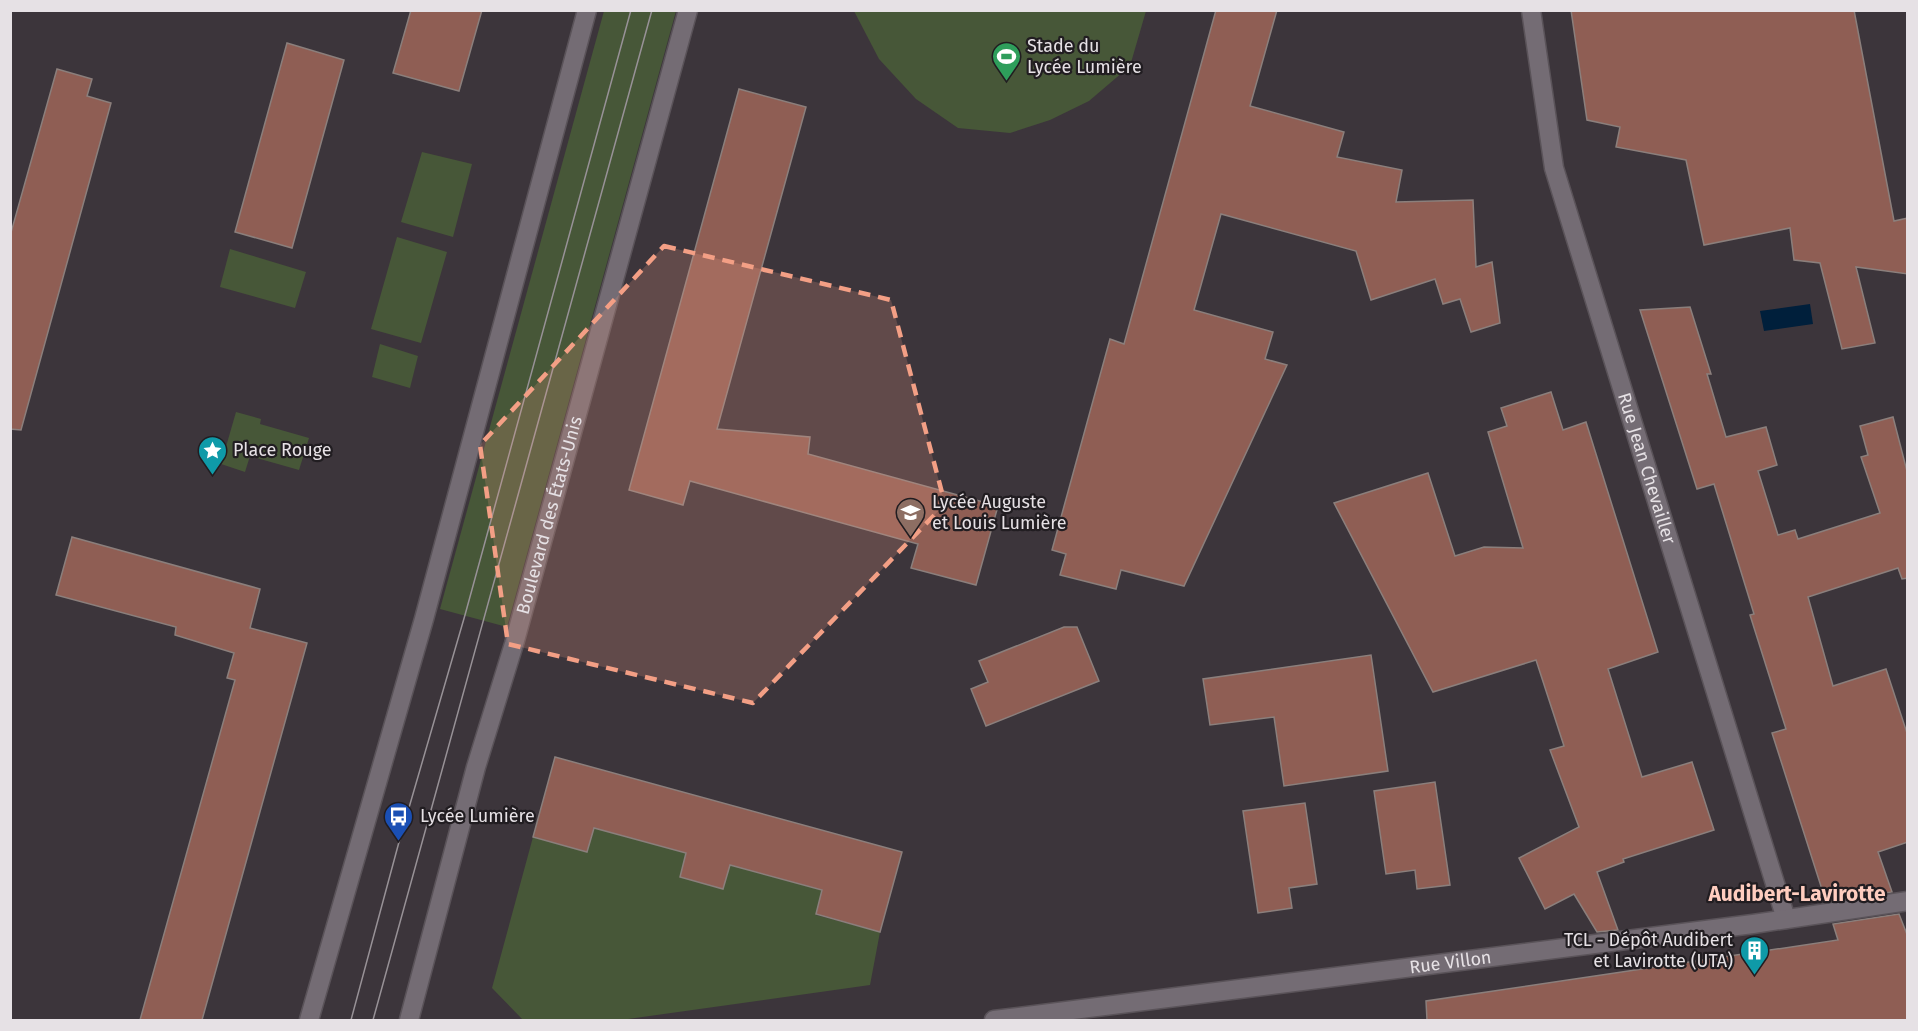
<svg xmlns="http://www.w3.org/2000/svg" width="1918" height="1031" viewBox="0 0 1918 1031" font-family="'Fira Sans',sans-serif">
<style>
.green{fill:#475738}
.water{fill:#001f3b}
.building{fill:#8f5e54;stroke:#8b7f7c;stroke-width:1.5}
.lines{fill:none;stroke-linecap:round;stroke-linejoin:round}
.street-casing{stroke:#5a5359;stroke-width:21}
.secondary-casing{stroke:#5a5359;stroke-width:21}
.street{stroke:#746c74;stroke-width:18}
.secondary{stroke:#746c74;stroke-width:18}
.tram{stroke:#989297;stroke-width:1.5}
.marked{fill:#f39f85;fill-opacity:0.2;stroke:#f39f85;stroke-width:4.5;stroke-dasharray:12 8;stroke-linejoin:round}
.labels{text-anchor:middle;stroke-width:4.5;stroke-linejoin:round;paint-order:stroke}
.poi-label{font-size:18px;fill:#e6e1e5;stroke:#211d21;text-anchor:start}
.street-label{font-size:18px;fill:#e6e1e5;stroke:#211d21}
.quarter-label{font-size:21px;font-weight:bold;fill:#ffcdbf;stroke:#211d21}
</style>
<rect width="100%" height="100%" fill="#3c353b"/>
<g class="green">
<path d="M604,11H676L507,627L440,609Z"/>
<path d="M854,11H1146L1130,66L1089,101L1050,120L1010,133L958,128L916,99L879,59Z"/>
<path d="M422,152L472,164L453,237L401,222Z"/>
<path d="M397,237L447,252L421,343L371,329Z"/>
<path d="M230,249L306,272L295,308L220,287Z"/>
<path d="M380,344L418,356L410,388L372,377Z"/>
<path d="M236,412L261,419L260,424L309,438L299,470L250,456L245,472L221,464Z"/>
<path d="M594,828L686,853L680,877L723,889L730,865L822,890L816,915L880,932L870,985L621,1020H523L492,988L533,837L587,852Z"/>
</g>
<path class="water" d="M1810,304L1813,324L1764,331L1760,311Z"/>
<g class="building">
<path d="M411,10H482L459,91L393,73Z"/>
<path d="M1216,10H1277L1250,106L1344,132L1337,157L1402,170L1396,202L1473,200L1476,267L1492,262L1500,323L1471,332L1460,299L1443,304L1435,279L1371,300L1356,251L1221,214L1194,310L1273,332L1265,359L1287,365L1184,586L1121,570L1116,589L1060,575L1066,554L1052,550L1110,339L1124,344Z"/>
<path d="M1571,10H1854L1894,221L1908,218V274L1856,267L1875,343L1842,349L1820,263L1794,260L1790,228L1704,245L1686,160L1616,147L1620,127L1587,120Z"/>
<path d="M287,43L344,60L292,248L235,232Z"/>
<path d="M57,69L92,79L87,96L111,103L21,430L10,429V236Z"/>
<path d="M739,89L806,107L717,429L810,437L808,454L998,506L976,585L911,568L918,544L690,481L683,505L629,490Z"/>
<path d="M1690,307L1711,374H1707L1726,437L1766,427L1777,465L1758,471L1778,535L1795,530L1798,539L1880,513L1861,457L1868,455L1860,426L1893,417L1908,475V578L1902,579L1898,568L1808,597L1833,686L1886,669L1908,736V842L1878,852L1892,892L1826,902L1772,733L1786,729L1750,615L1754,614L1714,484L1697,489L1640,310Z"/>
<path d="M1551,392L1563,430L1586,422L1658,652L1608,669L1642,777L1692,762L1714,830L1623,859L1624,862L1597,872L1618,930L1597,932L1574,894L1545,909L1519,858L1579,827L1550,750L1564,746L1536,660L1433,692L1334,503L1428,473L1455,556L1484,547L1523,548L1488,432L1507,426L1501,408Z"/>
<path d="M72,537L260,589L250,628L307,643L202,1020H140L235,680L227,678L234,653L175,635L176,627L56,595Z"/>
<path d="M1064,627H1077L1099,681L986,726L971,689L988,682L979,661Z"/>
<path d="M1371,655L1388,771L1284,786L1274,717L1210,725L1203,679Z"/>
<path d="M555,757L902,852L880,932L816,914L822,890L730,865L723,889L680,877L686,853L594,828L587,852L533,837Z"/>
<path d="M1435,782L1450,885L1417,889L1415,870L1386,874L1374,791Z"/>
<path d="M1305,803L1317,884L1289,888L1292,908L1258,913L1243,811Z"/>
<path d="M1899,914L1908,937V1020H1427L1426,1001L1838,940L1833,924Z"/>
</g>
<g class="lines">
<defs>
<g id="street">
<path id="s1" d="M1531,10L1554,168L1786,919"/>
<path id="s2" d="M994,1020L1753,924L1908,901"/>
</g>
<g id="secondary">
<path d="M309,1020L424,619L587,10"/>
<path id="s3" d="M409,1020L476,767L514,644L688,10"/>
</g>
</defs>
<use href="#street" class="street-casing"/>
<use href="#secondary" class="secondary-casing"/>
<use href="#street" class="street"/>
<use href="#secondary" class="secondary"/>
<g class="tram">
<path d="M351,1020L399,842L465,615L631,10"/>
<path d="M373,1020L652,10"/>
</g>
</g>
<path class="marked" d="M664,246L891,300L945,504L753,703L508,644L480,445Z"/>
<defs>
<symbol id="stadium-pin" viewBox="-11 -11 22 30"><path d="M0 17L-7.5 6A9.5 9.5 0 1 1 7.5 6Z" fill="#2e9e5b" stroke="#211d21"/><path d="M0-5a6.5 5 0 1 0 0 10a6.5 5 0 1 0 0-10ZM-3.5-1.8h7v3.6h-7Z" fill="#fff"/></symbol>
<symbol id="sight-pin" viewBox="-11 -11 22 30"><path d="M0 17L-7.5 6A9.5 9.5 0 1 1 7.5 6Z" fill="#0f9aa8" stroke="#211d21"/><path d="M0-6L1.8-2.2L6-1.7L2.9 1.2L3.7 5.4L0 3.3L-3.7 5.4L-2.9 1.2L-6-1.7L-1.8-2.2Z" fill="#fff"/></symbol>
<symbol id="school-pin" viewBox="-11 -11 22 30"><path d="M0 17L-7.5 6A9.5 9.5 0 1 1 7.5 6Z" fill="#8d6e63" stroke="#211d21"/><path d="M0-5L7-2L0 1L-7-2ZM-4 1L0 2.5L4 1V4Q0 6-4 4Z" fill="#fff"/></symbol>
<symbol id="bus-pin" viewBox="-11 -11 22 30"><path d="M0 17L-7.5 6A9.5 9.5 0 1 1 7.5 6Z" fill="#1a4fb4" stroke="#211d21"/><path d="M-5-6H5V4H4V6H2V4H-2V6H-4V4H-5ZM-3.5-4V0h7V-4ZM-3.5 1.2v1.5H-2V1.2ZM2 1.2v1.5H3.5V1.2Z" fill="#fff"/></symbol>
<symbol id="building-pin" viewBox="-11 -11 22 30"><path d="M0 17L-7.5 6A9.5 9.5 0 1 1 7.5 6Z" fill="#0f9aa8" stroke="#211d21"/><path d="M-4-6H4V6H1V3H-1V6H-4ZM-2.5-4.3h1.7v1.8h-1.7ZM.8-4.3h1.7v1.8H.8ZM-2.5-1h1.7V.8h-1.7ZM.8-1h1.7V.8H.8Z" fill="#fff"/></symbol>
</defs>
<g fill-rule="evenodd">
<use href="#stadium-pin" x="990" y="40" width="33" height="45"/>
<use href="#sight-pin" x="196" y="434" width="33" height="45"/>
<use href="#school-pin" x="894" y="496" width="33" height="45"/>
<use href="#bus-pin" x="382" y="800" width="33" height="45"/>
<use href="#building-pin" x="1738" y="934" width="33" height="45"/>
</g>
<g class="labels">
<g class="poi-label">
<text x="1027" y="52">Stade du<tspan x="1027" dy="21">Lycée Lumière</tspan></text>
<text x="233" y="456">Place Rouge</text>
<text x="932" y="508">Lycée Auguste<tspan x="932" dy="21">et Louis Lumière</tspan></text>
<text x="420" y="822">Lycée Lumière</text>
<text x="1733" y="946" text-anchor="end">TCL - Dépôt Audibert<tspan x="1733" dy="21">et Lavirotte (UTA)</tspan></text>
</g>
<g class="street-label">
<text dy="6" stroke="none"><textPath href="#s1" startOffset="474">Rue Jean Chevailler</textPath></text>
<text dy="6" stroke="none"><textPath href="#s3" startOffset="524">Boulevard des États-Unis</textPath></text>
<text dy="6" stroke="none"><textPath href="#s2" startOffset="460">Rue Villon</textPath></text>
</g>
<g class="quarter-label">
<text x="1797" y="901">Audibert-Lavirotte</text>
</g>
</g>
<rect width="1918" height="1031" fill="none" stroke="#e6e1e5" stroke-width="24"/>
</svg>
